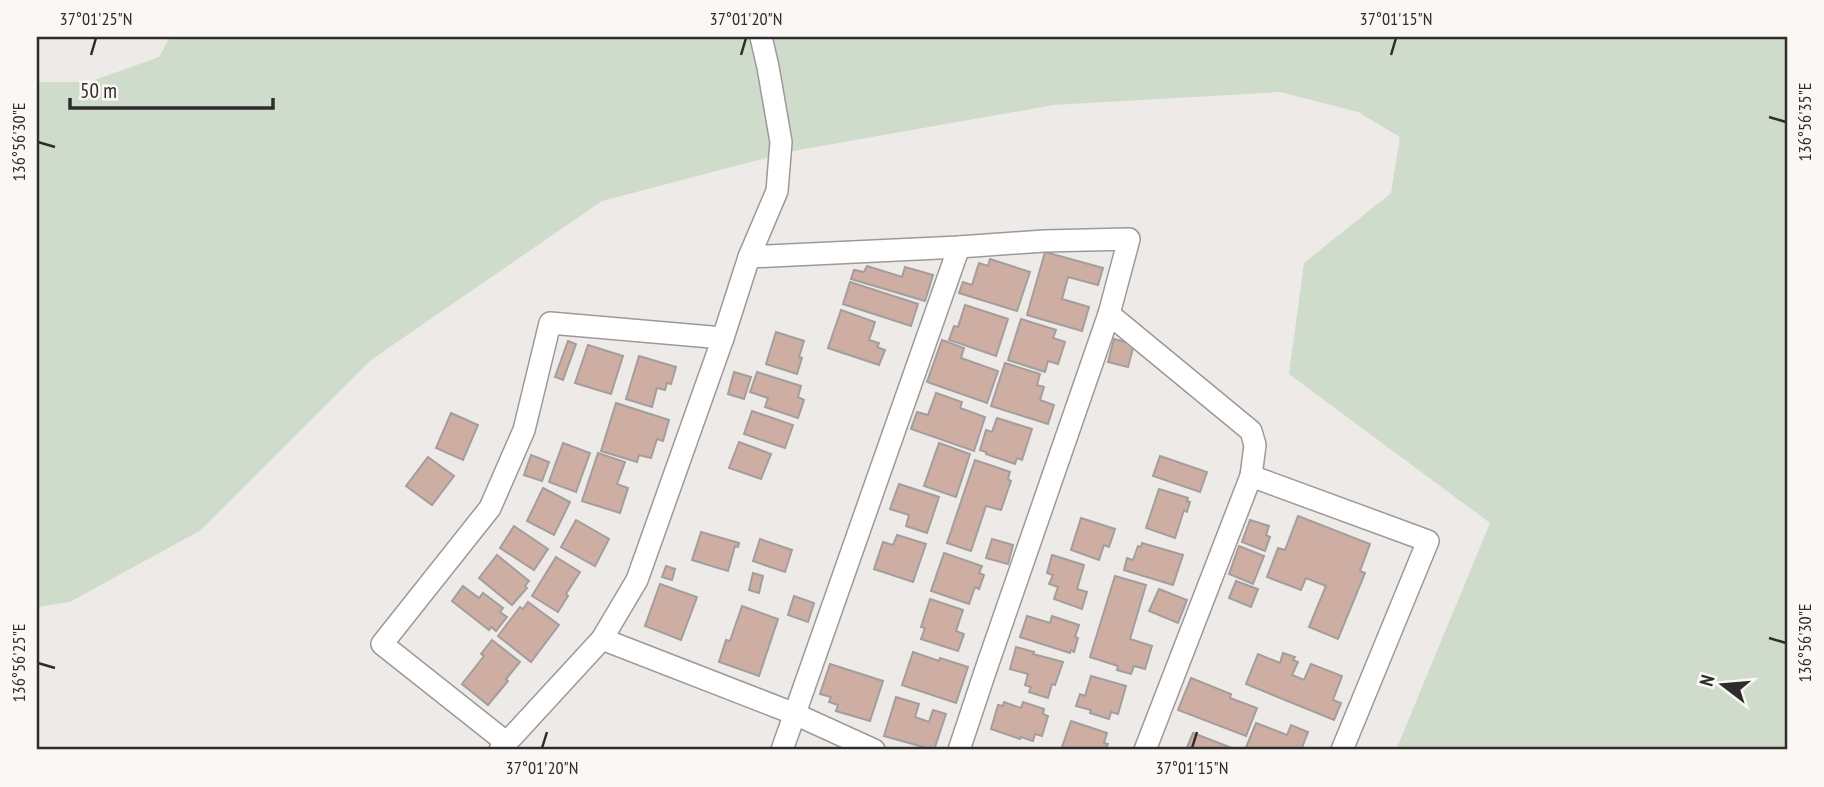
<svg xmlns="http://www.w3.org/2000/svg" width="1824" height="787" viewBox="0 0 1824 787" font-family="'PT Sans Narrow',sans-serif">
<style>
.green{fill:#cfdccb}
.building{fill:#ceaea2;stroke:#a39e9d;stroke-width:2}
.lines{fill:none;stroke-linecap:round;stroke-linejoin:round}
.street-casing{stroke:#9d9998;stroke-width:24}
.street{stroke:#fff;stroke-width:21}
.ticks{fill:none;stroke:#2f2d2c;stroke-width:2.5}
.neatline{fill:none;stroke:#2f2d2c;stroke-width:2.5}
.ticks-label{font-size:18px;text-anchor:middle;fill:#2f2d2c}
</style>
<rect width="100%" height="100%" fill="#eeeae8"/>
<path class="green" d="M170,37H1787V750H1396L1490,523L1289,374L1304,263L1391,193L1400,137L1358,112L1280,92L1054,105L793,151L602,201L371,360L201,530L70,602L37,607V82H89L159,57Z"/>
<g class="building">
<path d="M1045,252L1103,268L1098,285L1068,277L1062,299L1089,307L1082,331L1027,315Z"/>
<path d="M990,259L1030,272L1017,311L959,293L963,282L972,285L979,263L988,266Z"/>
<path d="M867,266L902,277L905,267L933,275L925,301L851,279L854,270L864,272Z"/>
<path d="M850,282L918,304L911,326L843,304Z"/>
<path d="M965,305L1008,319L996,356L949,340L954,326L958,327Z"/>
<path d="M841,310L875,322L869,340L879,343L877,347L885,350L879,365L828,348Z"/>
<path d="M1021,319L1056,330L1053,338L1065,342L1058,364L1048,361L1045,372L1008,360Z"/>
<path d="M776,332L804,341L799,357L802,358L797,374L766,364Z"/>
<path d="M1114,339L1134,344L1128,367L1108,362Z"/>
<path d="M942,340L964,348L961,358L998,371L987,403L927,382Z"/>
<path d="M568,341L576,344L563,380L555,377Z"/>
<path d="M588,345L623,356L611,394L575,383Z"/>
<path d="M639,356L676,367L671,384L667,383L665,390L657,388L652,407L626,399Z"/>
<path d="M1005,363L1040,374L1037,385L1044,387L1040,400L1054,405L1048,424L991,406Z"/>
<path d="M734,372L751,377L744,399L728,394Z"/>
<path d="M757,372L801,386L798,397L804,400L798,418L765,407L768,398L750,392Z"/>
<path d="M936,393L962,402L960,408L985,417L974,451L911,429L917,412L928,415Z"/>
<path d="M616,403L669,420L663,441L657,439L651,458L639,455L637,462L601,451Z"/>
<path d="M752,411L793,425L785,448L744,434Z"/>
<path d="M451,413L478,425L463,460L436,448Z"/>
<path d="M997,418L1032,429L1022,460L1017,458L1015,464L986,454V452L980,450L986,430L992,432Z"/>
<path d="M739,442L771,454L761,479L729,468Z"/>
<path d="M563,443L590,453L576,492L549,482Z"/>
<path d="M939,443L970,454L956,497L924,486Z"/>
<path d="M598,453L625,462L617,484L628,488L620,513L582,501Z"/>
<path d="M531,455L549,462L542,481L524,475Z"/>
<path d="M1160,456L1207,472L1200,492L1153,476Z"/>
<path d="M428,457L454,476L432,505L406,486Z"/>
<path d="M975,460L1010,472L1008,479L1011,481L1001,510L986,506L971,551L947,543Z"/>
<path d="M899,484L939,497L927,533L906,526L909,515L890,509Z"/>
<path d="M543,488L570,502L554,535L527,521Z"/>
<path d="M1159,489L1188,498L1187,501L1190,502L1187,512L1184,510L1175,538L1146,528Z"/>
<path d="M1298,516L1370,544L1360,571L1365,573L1338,639L1309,627L1326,586L1306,578L1301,590L1267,577L1278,548L1285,550Z"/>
<path d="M1081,518L1115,529L1109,547L1104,545L1099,560L1071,550Z"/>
<path d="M576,520L609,539L595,566L561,547Z"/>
<path d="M1250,520L1269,526L1266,535L1270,537L1265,551L1242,542Z"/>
<path d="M514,526L548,549L534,570L500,548Z"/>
<path d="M701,532L739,543L738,547L735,546L728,571L692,560Z"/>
<path d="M897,535L926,544L913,582L874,569L883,542L893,545Z"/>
<path d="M760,539L792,550L785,572L753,561Z"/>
<path d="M992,539L1013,545L1008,564L986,558Z"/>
<path d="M1142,543L1183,555L1173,585L1124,570L1127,558L1133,560L1138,546L1141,547Z"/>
<path d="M1239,546L1264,556L1253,584L1229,574Z"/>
<path d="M944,553L982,566L979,573L984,575L979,589L975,587L969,604L931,591Z"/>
<path d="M497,555L529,581L525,586L527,588L512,605L479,578Z"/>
<path d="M1052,555L1084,565L1077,589L1087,592L1082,609L1054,599L1058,587L1049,584L1053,575L1047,573Z"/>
<path d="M556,557L580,572L566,594L568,596L558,612L532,596Z"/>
<path d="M666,566L675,569L672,580L662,577Z"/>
<path d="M753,573L763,576L759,593L749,590Z"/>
<path d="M1115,576L1146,585L1130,639L1152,646L1145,669L1134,666L1131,674L1117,670L1118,666L1090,657Z"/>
<path d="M1236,581L1258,589L1251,607L1229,598Z"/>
<path d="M660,584L697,597L681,640L645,626Z"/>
<path d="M463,586L479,598L483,593L503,608L500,612L507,617L496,631L491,627L489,630L452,601Z"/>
<path d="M1159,589L1187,600L1178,623L1149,611Z"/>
<path d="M794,596L814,603L808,622L788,615Z"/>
<path d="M930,599L963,610L956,631L964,634L958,651L921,639L925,628L921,627Z"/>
<path d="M528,602L559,625L531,662L498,636L520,607L523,609Z"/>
<path d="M742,606L778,619L759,676L719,662L726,640L730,641Z"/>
<path d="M1027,616L1050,623L1052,616L1079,625L1075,637L1078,638L1074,652L1071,650L1070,653L1020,637Z"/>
<path d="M492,640L520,662L506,679L508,681L488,705L462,684L484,656L481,654Z"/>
<path d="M1016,647L1034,652L1033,654L1063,662L1055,685L1052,684L1048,698L1029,692L1031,687L1025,685L1028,674L1010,669Z"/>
<path d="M913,652L939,661L940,658L968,667L956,703L902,685Z"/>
<path d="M1283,653L1295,657L1293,660L1298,662L1292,675L1304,680L1311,664L1342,676L1333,700L1341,703L1334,720L1246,684L1258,654L1280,663Z"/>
<path d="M830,664L883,681L870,721L836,711L838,705L829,702L831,697L820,694Z"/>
<path d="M1091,676L1126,686L1118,714L1111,712L1109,719L1090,713L1091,710L1076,706L1080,694L1085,696Z"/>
<path d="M1191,678L1231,694L1230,698L1257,708L1246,736L1178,710Z"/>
<path d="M896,697L919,704L915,717L929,722L933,710L946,714L934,750L884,736Z"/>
<path d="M1004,702L1021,708L1023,702L1044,709L1043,714L1048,716L1042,736L1035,734L1033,741L1021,737L1020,739L991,729L998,705L1003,706Z"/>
<path d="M1071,721L1107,733L1104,743L1108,744L1105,750H1061Z"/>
<path d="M1256,723L1287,735L1291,725L1308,732L1301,750H1245Z"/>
<path d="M1193,733L1237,750H1186Z"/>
</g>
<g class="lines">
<defs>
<g id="street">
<path d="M749,257L959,247L1044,241L1129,239L1109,314L986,669L959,750"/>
<path d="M1109,314L1251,431L1255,445L1251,476L1145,750"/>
<path d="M1251,476L1428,541L1342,750"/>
<path d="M602,639L795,714L874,750"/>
<path d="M507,743L382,644L490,508L524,430L550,323L723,338"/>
<path d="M500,750L602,639L637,580L723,338L749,257L777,191L781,142L768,67L761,37"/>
<path d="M782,750L959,247"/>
</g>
</defs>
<use href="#street" class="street-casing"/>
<use href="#street" class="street"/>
</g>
<path class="ticks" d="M91,55L96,38M741,55L746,38M1391,55L1396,38M1769,117L1786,122M38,142L55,147M1769,638L1786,643M38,663L55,668M542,748L547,732M1192,748L1197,732"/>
<rect width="1824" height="787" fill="none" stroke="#fbf7f5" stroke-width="77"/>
<g transform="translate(1723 685) rotate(286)" stroke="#fbf7f5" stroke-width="5" paint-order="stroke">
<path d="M0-5L12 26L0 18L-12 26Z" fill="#2f2d2c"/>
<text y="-10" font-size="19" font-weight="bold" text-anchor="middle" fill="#2f2d2c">N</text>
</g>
<path d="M70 98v10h203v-10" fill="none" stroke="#2f2d2c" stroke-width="3.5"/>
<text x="80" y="98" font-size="21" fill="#2f2d2c" stroke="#fbf7f5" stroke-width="5" paint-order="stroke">50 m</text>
<rect x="38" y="38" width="1748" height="710" class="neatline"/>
<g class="ticks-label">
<text x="96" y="25">37°01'25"N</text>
<text x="746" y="25">37°01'20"N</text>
<text x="1396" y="25">37°01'15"N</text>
<text transform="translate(1805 122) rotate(-90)" y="6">136°56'35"E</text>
<text transform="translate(19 142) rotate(-90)" y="6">136°56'30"E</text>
<text transform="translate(1805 643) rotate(-90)" y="6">136°56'30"E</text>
<text transform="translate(19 663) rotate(-90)" y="6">136°56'25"E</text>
<text x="542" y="774">37°01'20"N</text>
<text x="1192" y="774">37°01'15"N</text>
</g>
</svg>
